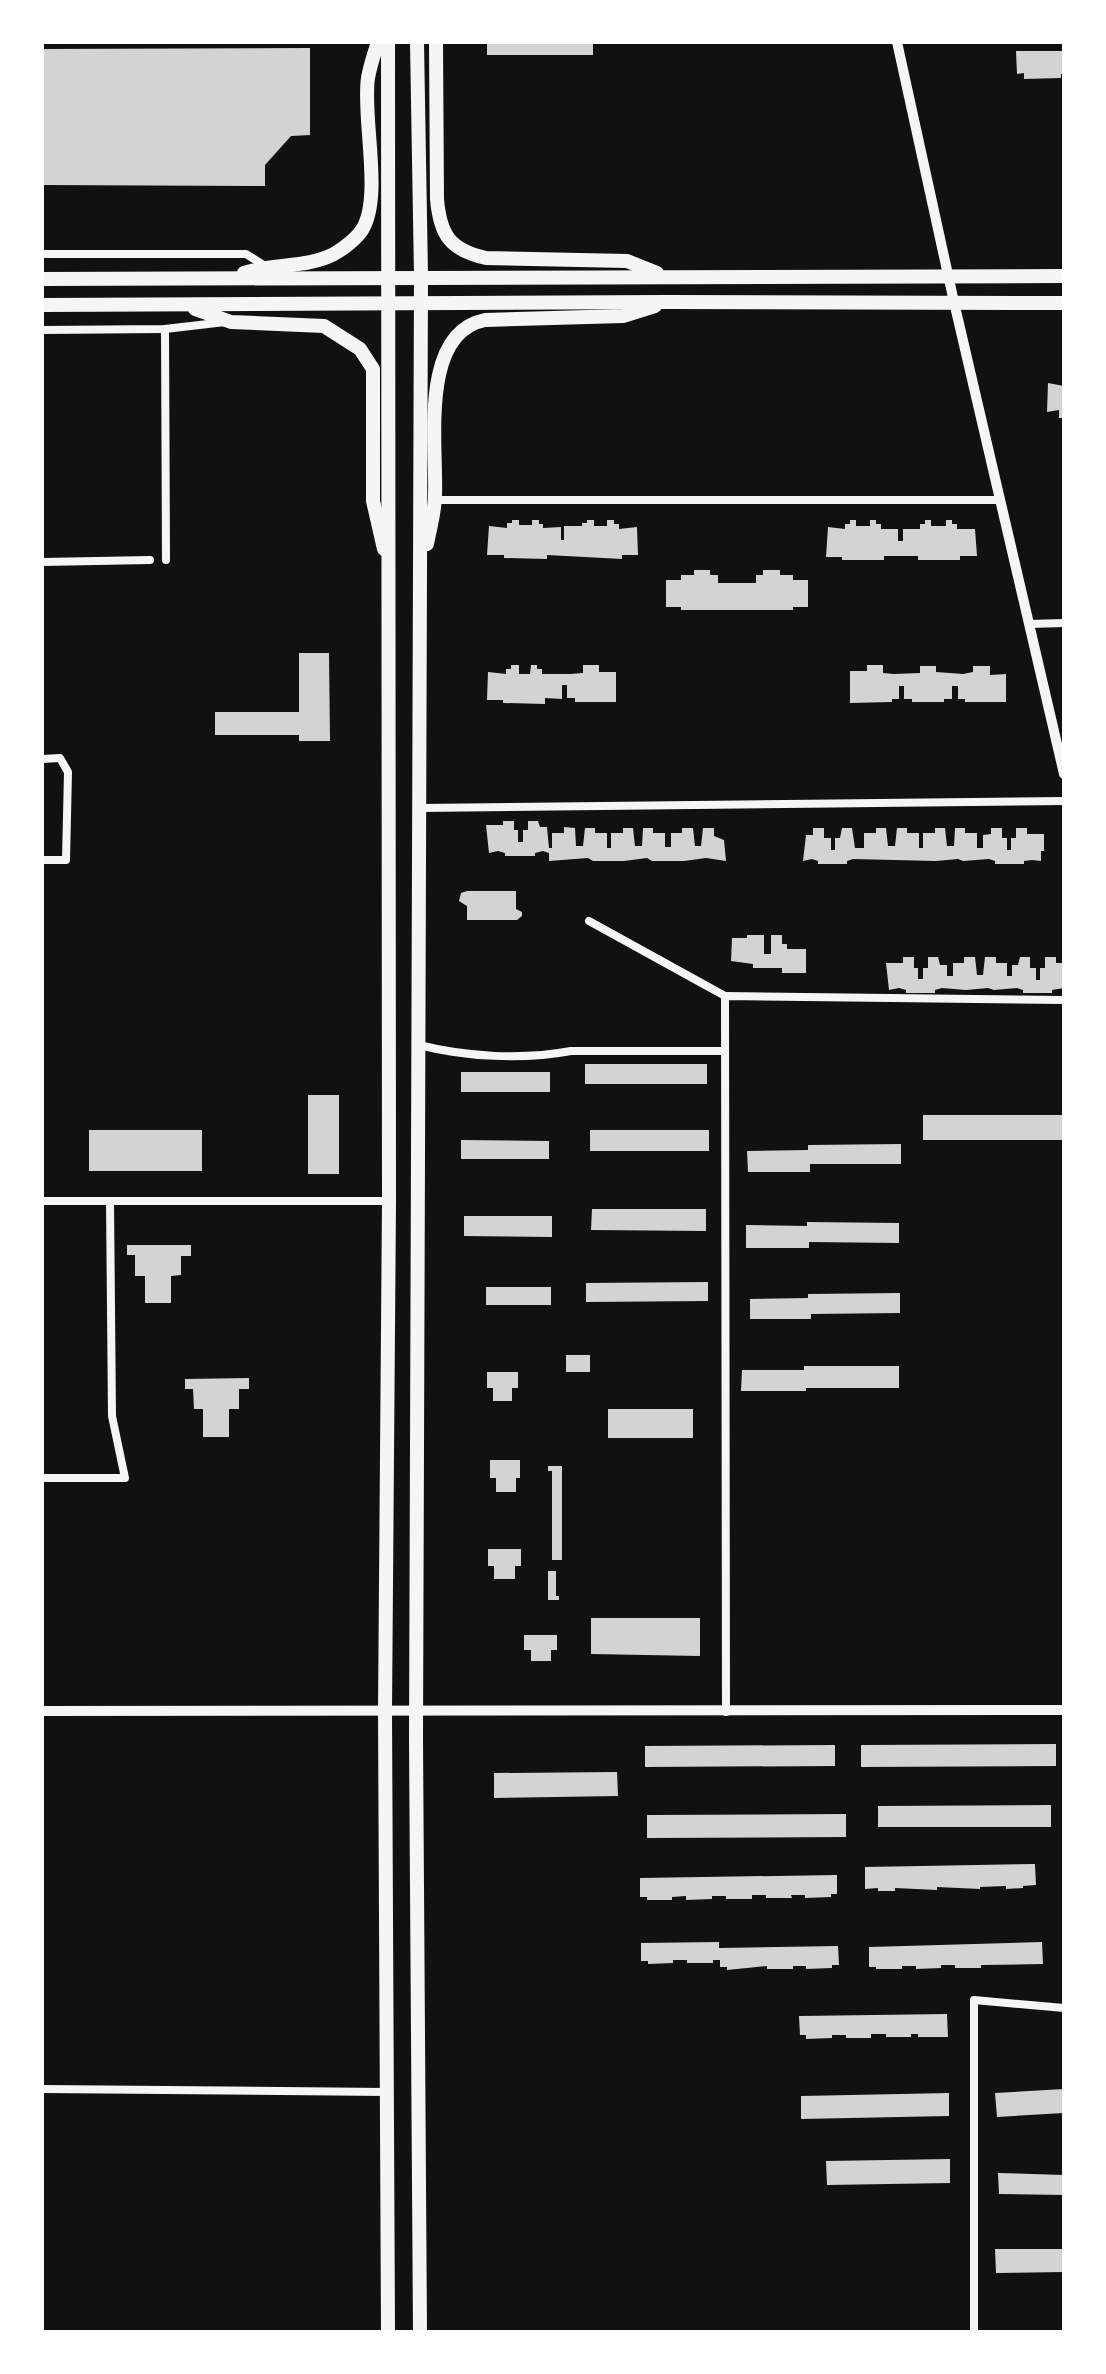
<svg xmlns="http://www.w3.org/2000/svg" width="1106" height="2374" viewBox="0 0 1106 2374" font-family="'Exo 2',sans-serif">
<style>
.building{fill:#d3d3d3}
.lines{fill:none;stroke-linecap:round;stroke-linejoin:round}
.minor{stroke:#f5f5f5;stroke-width:8}
.tertiary{stroke:#f5f5f5;stroke-width:10}
.primary{stroke:#f5f5f5;stroke-width:14}
</style>
<rect width="100%" height="100%" fill="#111"/>
<g class="building">
<rect x="487" y="42" width="106" height="13"/>
<path d="M310,48V135L291,136L265,165V186L42,185V49Z"/>
<path d="M1016,51H1064V74H1061V78L1024,79V73L1017,74Z"/>
<path d="M1048,383L1064,386V418H1059V410L1047,412Z"/>
<path d="M512,520H519V525H532V520H539V524H543V528L561,527V540H564V526H582V523H587V520H594V526H607V520H614V524H619V529L637,527L638,555H622V559L547,555V559L504,558V555H487L489,526L507,528V523H512Z"/>
<path d="M850,520H856V526H870V520H876V524H881V529H898V541H903V529H920V524H925V520H931V526H946V520H952V524H957V529H975L977,556H960V560H918V556H884V560H842V557H826L828,527L845,529V524H850Z"/>
<path d="M694,570H710V575H718V583H756V575H763V570H780V575H793V580H808V607H793V610H681V607H666V580H681V575H694Z"/>
<path d="M299,653H329L330,741H299V735H215V712H299Z"/>
<path d="M511,665H519V674H530L531,665H537V669H542V674H570L583,673V665H599V672H616V702H575V698H567V685H562V699L545,698V704L503,703V700H487L488,672L506,674V669H511Z"/>
<path d="M867,665H883V673L894,674L920,673V666H936V672L963,674L973,672V666H990V675L1006,674V702H965V699H958V686H952V699H944V702H912V699H904V686H899V699H892V702L850,703V671H867Z"/>
<path d="M503,821H514V830H518V842H523V830H528V821H538L540,827H547L549,848H552V833H564V827L575,828L576,846H583L585,828H595V833H607V848H611V833H623V828H633L635,846H642L643,828H653V833H665V847H671V833H682V828H693L695,846H701L703,828H714V836L724,840L726,861L706,858L684,861H652L647,858L624,861H593L588,858L549,861V853L543,851L535,853V856H505V853L498,851L489,853L486,825H503Z"/>
<path d="M813,828H824V838H831V850H835V838H840L842,828H852L855,848H864V833H876V828H886L888,846H895L897,828H907V833H919V848H923V833H935V828H945L947,846H954L955,828H965V833H977V848H983V835L991,834V828H1002V838H1007V850H1011V838H1016V828H1027V834H1044V851H1041V861L1032,860L1024,861V864H995V861L989,859L963,861L958,859L936,861L853,859L847,861V864H818V861L812,859L803,861L806,835H813Z"/>
<path d="M467,891H516V909L522,912V916L517,920H467V906L459,901L461,893Z"/>
<path d="M747,935H764V954H771V935H782V944H787V949H806V973H782V968H753V964L731,961L732,938H747Z"/>
<path d="M903,957H914V968H918V979H923V968H928V957H938L940,965H947V976H953V963H964V957H975L977,975H983L985,957H996V963H1007V976H1012V965H1018L1020,957H1030V968H1036V980H1040V968H1045V957H1056V963H1064V988L1052,990V993H1023V990L1017,988L994,990L988,988L966,990L942,988L935,990V993H906V990L899,988L889,990L886,963H903Z"/>
<rect x="585" y="1064" width="122" height="20"/>
<rect x="461" y="1072" width="89" height="20"/>
<rect x="308" y="1095" width="31" height="79"/>
<rect x="923" y="1115" width="141" height="25"/>
<rect x="89" y="1130" width="113" height="41"/>
<rect x="590" y="1130" width="119" height="21"/>
<path d="M461,1140L549,1141V1159H461Z"/>
<path d="M901,1144V1164H810V1172H748L747,1151L808,1150V1145Z"/>
<path d="M592,1209H706V1231L591,1230Z"/>
<path d="M464,1216H552V1237L464,1236Z"/>
<path d="M807,1222L899,1223V1243L809,1242V1248H746V1225L807,1226Z"/>
<path d="M127,1245H191V1256H181V1275L171,1276V1303H145V1276H135V1255H127Z"/>
<path d="M708,1282V1301L586,1302V1283Z"/>
<rect x="486" y="1287" width="65" height="18"/>
<path d="M900,1293V1313L811,1314V1319H750V1299L808,1298V1294Z"/>
<rect x="566" y="1355" width="24" height="17"/>
<path d="M804,1366H899V1388H806V1391H741L742,1370H804Z"/>
<path d="M487,1372H518V1388H512V1401H493V1388H487Z"/>
<path d="M249,1378V1389H239V1409H229V1437H203V1409H194L193,1389H185V1379Z"/>
<rect x="608" y="1409" width="85" height="29"/>
<path d="M490,1460H520V1478H516V1492H496V1478H490Z"/>
<path d="M548,1466H562V1560H552V1471H548Z"/>
<path d="M488,1549H521V1566H515V1579H494V1566H488Z"/>
<path d="M548,1571H556V1596H559V1600H548Z"/>
<path d="M591,1618H700V1656L591,1654Z"/>
<path d="M524,1635H557V1650H551V1661H531V1650H524Z"/>
<path d="M1056,1744V1766L861,1767V1745Z"/>
<path d="M835,1745V1766L645,1767V1746Z"/>
<path d="M617,1772L618,1796L494,1798V1773Z"/>
<path d="M1051,1805V1827H878V1806Z"/>
<path d="M846,1814V1837L647,1838V1815Z"/>
<path d="M1035,1864L1036,1885L1023,1886V1888L1006,1889V1886L980,1887V1889L937,1887V1890L895,1888V1891H878V1888L865,1889V1867Z"/>
<path d="M837,1875V1894H831V1897L805,1898V1895H791L792,1898H766V1895H752V1899H726V1896H712V1899L686,1900V1896L672,1897V1900H647V1897H640V1878Z"/>
<path d="M719,1942V1948L838,1946L839,1965H832V1968L806,1969V1966H793V1969H767V1966L727,1970V1967H720V1960H713V1963H687V1960H673V1963L648,1964V1961H641V1943Z"/>
<path d="M1042,1942L1043,1964L981,1965V1968H955V1965H941V1968L916,1969V1966H902V1969H876V1967H869V1947Z"/>
<path d="M947,2014L948,2037H918V2034H911V2037H886V2034H871V2038H846V2035H832V2038L806,2039V2035H800L799,2016Z"/>
<path d="M1064,2089V2113L997,2117L995,2093Z"/>
<path d="M949,2093V2116L801,2119V2096Z"/>
<path d="M950,2159V2183L827,2185L826,2161Z"/>
<path d="M998,2173L1064,2175V2195L999,2194Z"/>
<path d="M995,2249H1064V2272L996,2273Z"/>
</g>
<g class="lines">
<g class="minor">
<path d="M42,254H246L265,266"/>
<path d="M165,329L166,560"/>
<path d="M42,330L165,329L225,322"/>
<path d="M435,500H1000"/>
<path d="M42,562L150,560"/>
<path d="M1029,624L1064,623"/>
<path d="M42,759L60,758L68,772L66,860H42"/>
<path d="M421,808L1064,801"/>
<path d="M589,921L725,996"/>
<path d="M419,1045C466,1057 523,1060 571,1051H725"/>
<path d="M42,1201H389"/>
<path d="M42,1478H125L112,1416L110,1201"/>
<path d="M726,1712L725,996L1064,1000"/>
<path d="M42,2089L387,2092"/>
<path d="M974,2332V2000L1064,2008"/>
</g>
<g class="tertiary">
<path d="M897,42L954,302L1064,774"/>
<path d="M42,1711L1064,1710"/>
</g>
<g class="primary">
<path d="M388,42L389,1201L385,1711L388,2332"/>
<path d="M417,42L421,276L416,1739L420,2332"/>
<path d="M436,42L437,199C440,235 450,250 486,258L627,261L657,273"/>
<path d="M244,273C274,263 307,268 334,254C343,249 356,239 362,230C383,197 362,117 368,78C370,66 374,54 378,42"/>
<path d="M42,279L1064,276"/>
<path d="M42,305L666,302L1064,303"/>
<path d="M195,309L231,322L324,326L360,349L373,369V501L384,549"/>
<path d="M427,544C430,528 435,511 435,495C437,445 419,333 485,320L623,316L655,306"/>
</g>
</g>
<rect width="1106" height="2374" fill="none" stroke="#ffffff" stroke-width="88"/>
</svg>
